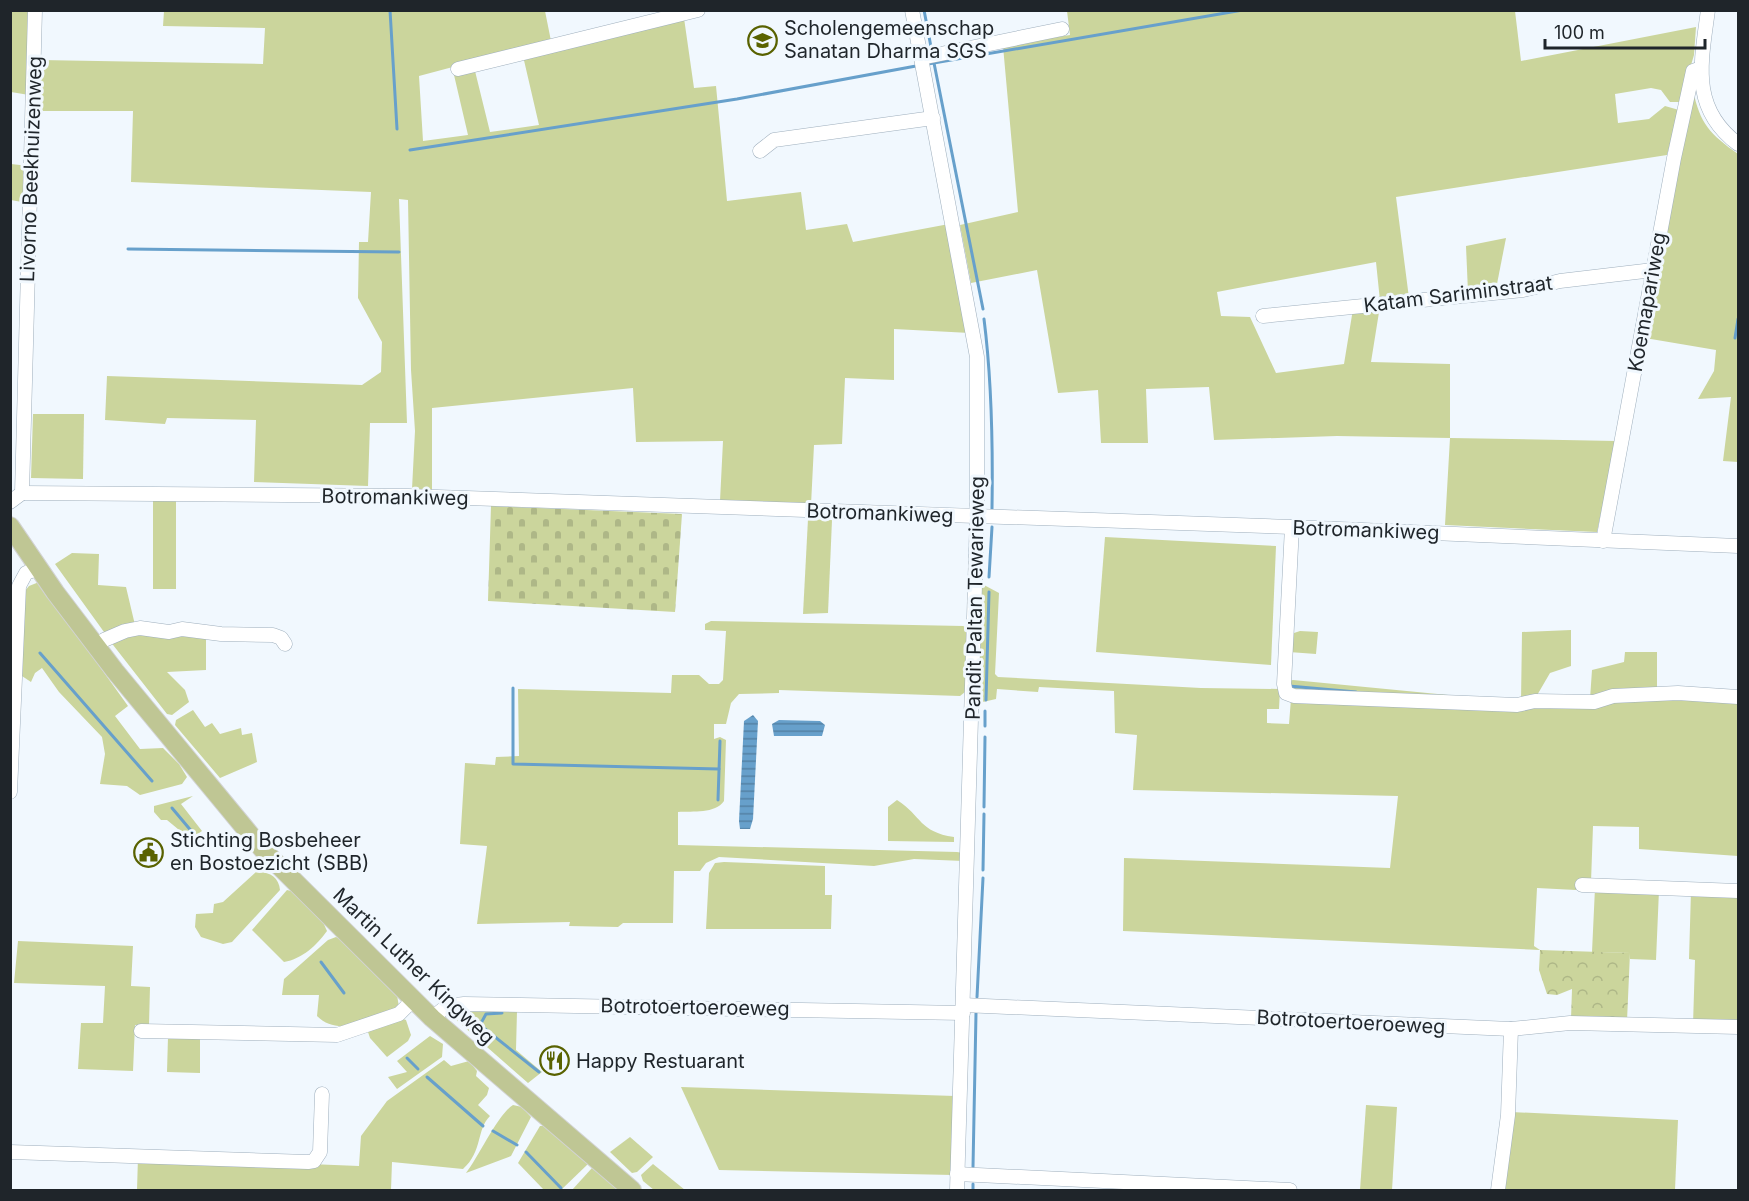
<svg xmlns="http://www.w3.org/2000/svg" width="1749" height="1201" viewBox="0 0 1749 1201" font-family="Inter,sans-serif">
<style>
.green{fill:#cbd59c}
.forest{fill:url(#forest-crowns)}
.cemetery{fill:url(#cemetery-stones)}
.water{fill:url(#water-rules)}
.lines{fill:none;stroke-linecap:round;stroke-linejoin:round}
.stream{stroke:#67a0cb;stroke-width:3}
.minor-casing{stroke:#9fafbd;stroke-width:15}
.major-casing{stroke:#d2d3d4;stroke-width:20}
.minor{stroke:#fff;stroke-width:14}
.major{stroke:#bfc694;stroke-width:18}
.labels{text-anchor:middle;stroke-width:6;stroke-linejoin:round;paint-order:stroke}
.poi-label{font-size:20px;fill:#1f252a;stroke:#f1f8fe;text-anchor:start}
.street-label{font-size:20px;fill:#1f252a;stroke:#f1f8fe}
</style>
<defs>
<pattern id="forest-crowns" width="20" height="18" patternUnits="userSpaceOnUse" patternTransform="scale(1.5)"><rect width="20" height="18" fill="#cbd59c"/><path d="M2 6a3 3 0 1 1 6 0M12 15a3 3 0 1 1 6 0" fill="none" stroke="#aeb787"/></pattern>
<pattern id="cemetery-stones" width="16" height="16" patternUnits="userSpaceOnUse" patternTransform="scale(1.5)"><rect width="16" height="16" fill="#cbd59c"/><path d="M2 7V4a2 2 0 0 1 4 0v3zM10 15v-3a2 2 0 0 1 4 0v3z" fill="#aeb787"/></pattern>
<pattern id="water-rules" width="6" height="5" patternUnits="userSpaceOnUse" patternTransform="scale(1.5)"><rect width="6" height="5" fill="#67a0cb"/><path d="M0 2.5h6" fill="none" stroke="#5482a5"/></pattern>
</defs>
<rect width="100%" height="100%" fill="#f1f8fe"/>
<g class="green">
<path d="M11,11H32L29,95L11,92Z"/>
<path d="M164,11H545L551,41L419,76L423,141L468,135L454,75L475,71L490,132L539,125L523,56L684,18L694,88L716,86L727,201L801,192L806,230L847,224L853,242L949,224L970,333L894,329V380L845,378L842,444L814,445L811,505L720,501L723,441L636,442L633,388L432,408V490L412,489L415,431L411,370L408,200L399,199L407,423H370L368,486L254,482L256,420L167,418L165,424L105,420L107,376L362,385L381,372L382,342L358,298L359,242H368L371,192L131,182L133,111H39L40,60L263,64L265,28L163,26Z"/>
<path d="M1067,11H1515L1521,61L1696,27L1694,55L1680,102H1670L1661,90L1651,88L1615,94L1618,123L1649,119L1665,106L1679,110L1667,155L1396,197L1409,298L1380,301L1376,262L1217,292L1221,316L1250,317L1276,373L1344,364L1353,309L1380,306L1371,362L1450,364V438L1616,441L1597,532L1445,525L1450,438L1337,436L1214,440L1209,387L1146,389L1148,443H1101L1098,390L1058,393L1037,270L971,283L960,225L1018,212L1003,46L1070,35Z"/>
<path d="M1693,90C1700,124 1710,134 1738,154V462L1723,461L1731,397L1698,399L1714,371L1716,350L1645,338Z"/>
<path d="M11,164L29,166L27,203L11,200Z"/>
<path d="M1506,238L1496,289L1468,292L1466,246Z"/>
<path d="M33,414H84L83,479L31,478Z"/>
<rect x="153" y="497" width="23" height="92"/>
<path d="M808,519L832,520L828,613L803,614Z"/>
<path d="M1105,537L1276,546L1271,665L1096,652Z"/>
<path d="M72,553L99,554L98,585L126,587L135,625L106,634L104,632L55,564Z"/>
<path d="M39,582L128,706L115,716L140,749L163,748L179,764L187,777L182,784L140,795L127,786L100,784L105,754L102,737L59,692L42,668L35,673L31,682L22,676L19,654L25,591L29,586Z"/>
<path d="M984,585L999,593L995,674L998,677L1201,688L1280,689L1279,709H1267V723L1289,724L1291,699L1613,698L1738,701V856L1639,849V827L1593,826L1591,882H1577L1576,890L1537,888L1534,946L1540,950L1123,931L1124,858L1390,868L1398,796L1133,790L1137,735L1115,733L1114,691L1039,687L1038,692L997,689L996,699L983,702L976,698L981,587Z"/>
<path d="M711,621L963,626L968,628L965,692L960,696L779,690V693L739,694L731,703L726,724H714V739L720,737L726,740L724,801C715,814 693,811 678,812V845L957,852L963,853L964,861L914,859L874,866L719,857L706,863L700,871H674L673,923H623L618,927L569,926L570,922L477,924L487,846L460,844L465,763L495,765L496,757L519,756L518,689L671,693L672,675H699L709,684H719L723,680L726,631L705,630V624Z"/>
<path d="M1571,630V666L1550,673L1536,697L1521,701L1522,632Z"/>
<path d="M1300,631L1318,632L1316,654L1289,652L1291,634Z"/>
<path d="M123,634L206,635V670L167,672L185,690L189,702L172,715L167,714L110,641Z"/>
<path d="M1625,652H1657V692L1590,699L1592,670L1624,662Z"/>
<path d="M1293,680L1448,695L1294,693L1288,681Z"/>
<path d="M193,710L205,727L212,723L220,734L241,728L242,735L252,733L257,762L220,778L175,725L176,720Z"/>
<path d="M193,796L181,804L202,831L190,839L167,820H161L154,812V806Z"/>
<path d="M897,800C922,816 919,832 954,837V842L888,841V807Z"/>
<path d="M724,862L825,866V895H832L831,929H706L709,873L715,863Z"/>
<path d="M256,872C269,871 279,877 280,890L232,942L223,944L201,937L195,927L196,914L213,913L214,904L223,902Z"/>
<path d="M1595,888L1659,890L1656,960L1630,959V953L1592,952Z"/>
<path d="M287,890L291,891L322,920L327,931C317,945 302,959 284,962L252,930Z"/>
<path d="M1691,891L1738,893V1024L1693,1025L1695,960L1689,959Z"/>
<path d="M336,937L342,940L397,995L399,1007C374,1017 340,1039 317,1016L319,995H282L284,979L328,940Z"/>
<path d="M18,941L133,946L131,986L150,987L149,1025H135L133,1071L78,1069L81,1023H103L105,986L14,983Z"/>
<path d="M457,1009L517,1011L516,1050L542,1072L528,1083L454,1018L453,1014Z"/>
<path d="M403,1019L406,1020L411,1035L408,1041L387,1057L370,1038L367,1029Z"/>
<path d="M200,1034V1073L167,1072L168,1037Z"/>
<path d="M430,1036L443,1044L442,1057L397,1089L388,1077L407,1072L397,1061Z"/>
<path d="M444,1060L451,1066L469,1061L477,1071L476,1076L489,1088L487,1095L478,1105L490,1116C476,1130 483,1151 463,1169L392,1162L391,1190H137L138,1157L359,1166L361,1136L387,1101Z"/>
<path d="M681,1087L955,1096L953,1175L719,1170Z"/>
<path d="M513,1105L522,1107L531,1117L511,1156L466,1173C479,1156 498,1114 513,1105Z"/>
<path d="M1366,1105L1397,1107L1392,1190H1360Z"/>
<path d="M1511,1112L1678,1120L1675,1190H1500Z"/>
<path d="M540,1126H546L588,1164L561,1190H544L518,1163Z"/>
<path d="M630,1137L653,1157L637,1172L632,1173L610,1152Z"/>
<path d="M653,1164L685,1190H654L643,1181L641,1175Z"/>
<path d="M592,1168L619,1190H572Z"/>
</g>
<path class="forest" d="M1540,950L1630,953L1627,1021L1571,1019L1572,989L1557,995L1547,994L1539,970Z"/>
<path class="cemetery" d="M491,506L682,514L675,612L488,601Z"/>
<g class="water">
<path d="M753,715L758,721L753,819L750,829H740L739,821L744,721Z"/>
<path d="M779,720L820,721L825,725L822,736H774L772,724Z"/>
</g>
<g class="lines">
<g class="stream">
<path d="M390,10L397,129"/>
<path d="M924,10L931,47"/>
<path d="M934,63L983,309"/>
<path d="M928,64L1243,10"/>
<path d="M410,150L737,99L916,66"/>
<path d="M128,249L399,252"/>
<path d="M984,319C992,382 993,445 992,509"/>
<path d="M1735,338L1738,319"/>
<path d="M989,577L992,527"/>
<path d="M40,653L152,781"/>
<path d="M1289,686L1356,692"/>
<path d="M513,688V764L719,769"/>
<path d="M986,700L989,592"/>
<path d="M985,726V711"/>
<path d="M718,800L720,741"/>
<path d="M984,807L985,737"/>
<path d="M172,808L193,833"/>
<path d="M983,870L984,814"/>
<path d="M321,962L344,993"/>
<path d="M977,997L983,878"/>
<path d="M502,1013L486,1014L480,1025L539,1072"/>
<path d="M407,1058L418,1069"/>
<path d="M427,1077L483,1126"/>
<path d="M493,1131L517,1145"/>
<path d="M526,1152L561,1188"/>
<path d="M973,1167L976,1013"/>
<path d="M973,1190V1184"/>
</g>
<defs>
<g id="minor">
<path d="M912,10L977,357V517L957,1190"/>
<path d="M1708,10C1701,63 1690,108 1738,144"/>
<path d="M921,58L1062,29"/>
<path d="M458,69L698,10"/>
<path d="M760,151L774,140L933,118"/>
<path d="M1263,316L1523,290L1560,281L1653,270"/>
<path d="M22,493L408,496L1292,527L1738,546"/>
<path d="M10,502L22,493L35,10"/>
<path d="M1292,527L1284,684L1286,693L1294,696L1517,705L1535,701L1594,702L1613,696L1678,693L1738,697"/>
<path d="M1603,541L1674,158L1693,71L1701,68"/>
<path d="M104,640L125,631L140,628L169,632L182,629L221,634L273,635L281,638L285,644"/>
<path d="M10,792L19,586L26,573L39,568"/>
<path d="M1582,885L1738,891"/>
<path d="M963,1005L1511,1029L1570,1023L1738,1027"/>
<path d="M432,1018L447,1006L464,1004L963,1013"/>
<path d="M141,1031L337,1035L399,1014L414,999"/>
<path d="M10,1152L308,1162L314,1161L320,1152L322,1094"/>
<path d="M957,1174L1290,1190"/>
<path d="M1498,1190L1508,1115L1511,1029"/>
</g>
<path id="major" d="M10,526L55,592L115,671L263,850L432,1018L632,1190"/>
</defs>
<use href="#minor" class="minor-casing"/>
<use href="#major" class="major-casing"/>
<use href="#minor" class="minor"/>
<use href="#major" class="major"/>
</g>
<defs>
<symbol id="school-ring" viewBox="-11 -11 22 22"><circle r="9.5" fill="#f1f8fe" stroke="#596200" stroke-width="1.5"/><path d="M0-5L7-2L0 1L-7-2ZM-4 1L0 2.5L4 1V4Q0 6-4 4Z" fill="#596200"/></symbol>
<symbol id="civic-ring" viewBox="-11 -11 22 22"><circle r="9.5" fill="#f1f8fe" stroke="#596200" stroke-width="1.5"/><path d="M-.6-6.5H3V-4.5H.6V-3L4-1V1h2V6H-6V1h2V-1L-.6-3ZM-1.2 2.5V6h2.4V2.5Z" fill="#596200"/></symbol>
<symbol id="restaurant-ring" viewBox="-11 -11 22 22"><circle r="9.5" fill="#f1f8fe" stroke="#596200" stroke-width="1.5"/><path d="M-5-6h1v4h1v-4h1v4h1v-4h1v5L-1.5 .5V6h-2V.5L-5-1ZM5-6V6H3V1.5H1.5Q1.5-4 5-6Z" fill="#596200"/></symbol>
</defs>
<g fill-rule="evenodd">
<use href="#school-ring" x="746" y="24" width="33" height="33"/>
<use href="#civic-ring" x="132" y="836" width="33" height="33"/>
<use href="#restaurant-ring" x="538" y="1044" width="33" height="33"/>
</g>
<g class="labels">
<g class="poi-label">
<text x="784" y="35">Scholengemeenschap<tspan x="784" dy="23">Sanatan Dharma SGS</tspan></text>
<text x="170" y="847">Stichting Bosbeheer<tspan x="170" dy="23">en Bostoezicht (SBB)</tspan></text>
<text x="576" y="1068">Happy Restuarant</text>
</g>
<g class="street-label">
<text transform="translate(31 169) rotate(-88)" y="7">Livorno Beekhuizenweg</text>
<text transform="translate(1458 294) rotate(-7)" y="7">Katam Sariminstraat</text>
<text transform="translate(1647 302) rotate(-80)" y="7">Koemapariweg</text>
<text transform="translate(395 497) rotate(1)" y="7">Botromankiweg</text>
<text transform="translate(880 513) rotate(2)" y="7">Botromankiweg</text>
<text transform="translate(1366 530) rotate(2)" y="7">Botromankiweg</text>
<text transform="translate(975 598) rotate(-89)" y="7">Pandit Paltan Tewarieweg</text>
<text transform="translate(414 966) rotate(44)" y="7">Martin Luther Kingweg</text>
<text transform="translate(695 1007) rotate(1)" y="7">Botrotoertoeroeweg</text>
<text transform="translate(1351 1022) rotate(3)" y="7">Botrotoertoeroeweg</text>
</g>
</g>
<rect width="1749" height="1201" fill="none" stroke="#1f252a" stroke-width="24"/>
<path d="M1545 39v9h160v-9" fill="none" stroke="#1f252a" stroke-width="3"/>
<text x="1554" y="39" font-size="18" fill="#1f252a" stroke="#f1f8fe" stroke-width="4.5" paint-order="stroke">100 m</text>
</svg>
